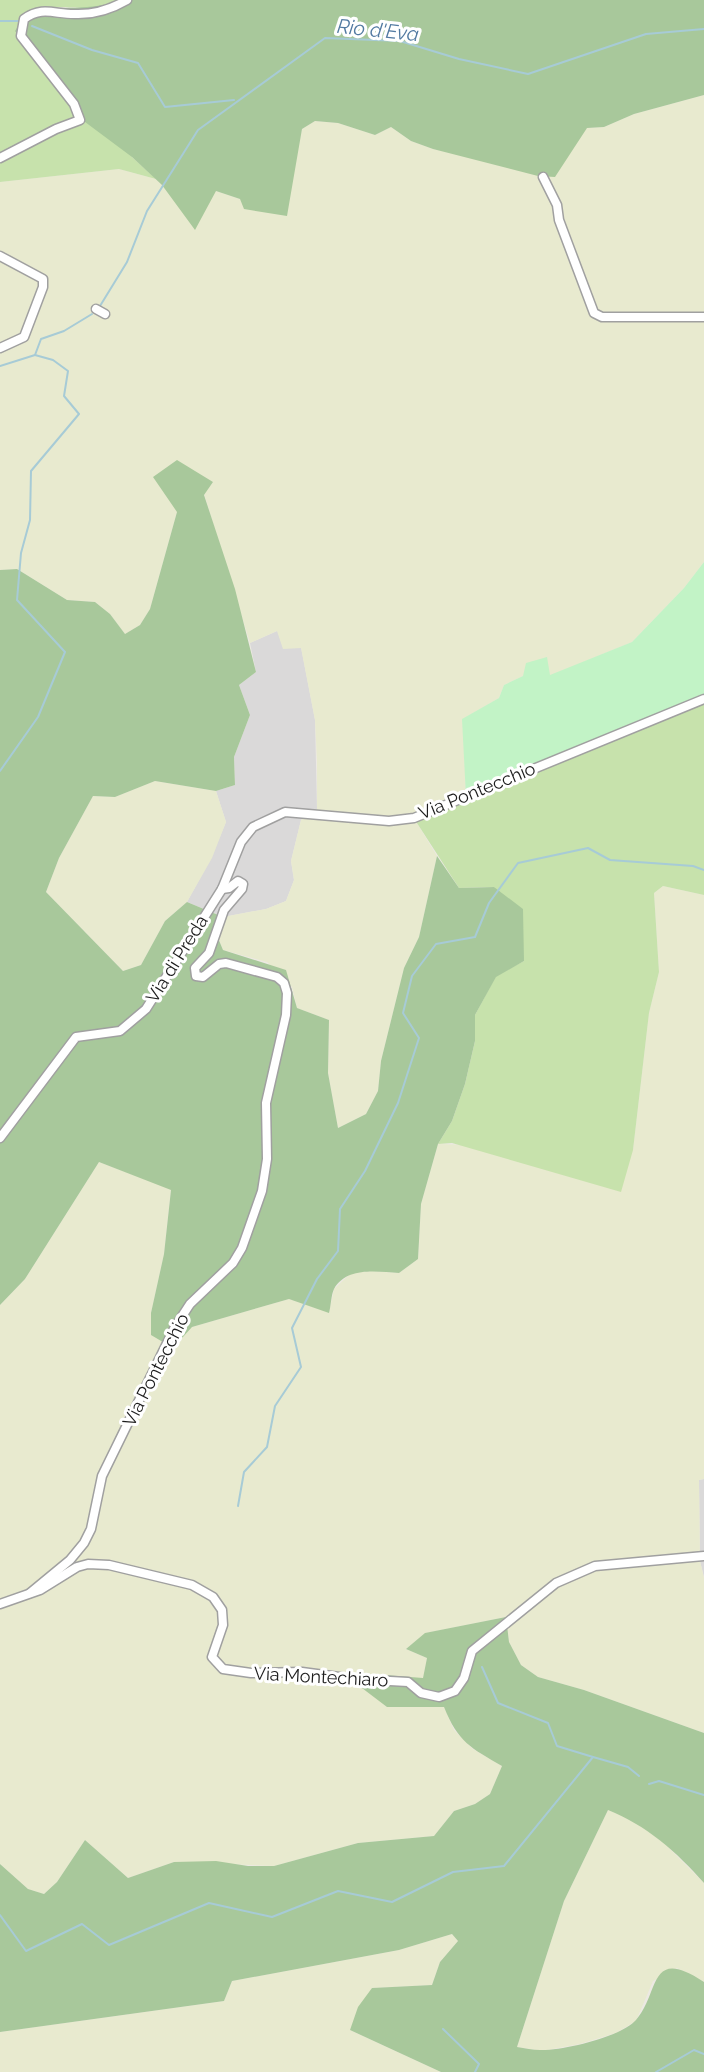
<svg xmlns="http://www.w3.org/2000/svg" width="704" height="2072" viewBox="0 0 704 2072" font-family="Raleway,sans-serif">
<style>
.residential{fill:#dad9d9}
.farmland{fill:#e8eacf}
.grass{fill:#c7e2ac}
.forest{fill:#a8c89b}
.park{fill:#c2f3c6}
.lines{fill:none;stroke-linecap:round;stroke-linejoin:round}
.stream{stroke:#a7cbd6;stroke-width:2}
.street-casing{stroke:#a0a0a0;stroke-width:11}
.street{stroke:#fff;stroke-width:8}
.labels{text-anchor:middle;stroke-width:6;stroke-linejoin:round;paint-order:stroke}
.street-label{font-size:18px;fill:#1c1c1c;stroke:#fff}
.water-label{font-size:20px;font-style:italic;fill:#527aa1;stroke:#fff}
</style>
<rect width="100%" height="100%" fill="#ece9e2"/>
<g class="residential">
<path d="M277,631L301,647L315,720L317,809L301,820L291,861L294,880L286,901L266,909L223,917L187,902L211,858L226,822L216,791L235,785L234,757L250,715L239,685L256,672L250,643Z"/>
<path d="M704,1479V1577L700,1561L699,1480Z"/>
</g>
<g class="farmland">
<path d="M704,95V562L684,588L632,642L550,676H523L504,685L499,698L463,719L466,797L415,820L437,856L419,937L404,968L381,1061L378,1091L366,1114L338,1128L328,1073L329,1020L297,1008L292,987L267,962L223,950L218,938L223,917L266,909L286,901L294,880L291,861L301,820L317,809V761L315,720L301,648L283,649L277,631L250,643L204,494L213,482L177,512L150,609L140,625L125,634L110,614L95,602L67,600L17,569L0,570V182L119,169L156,179L162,185L216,191L240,199L298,148L302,129L315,121L338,123L375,135L391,127L411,141L433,149L469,157L587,128L604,127L634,114Z"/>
<path d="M155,781L216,791L226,822L212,858L187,902L165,921L141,965L123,971L46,892L59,858L93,796L115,797Z"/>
<path d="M663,886L704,895V1479L699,1480L700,1561L704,1578V1733L584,1690L538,1677L521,1665L509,1642L506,1617L426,1633L406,1649L427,1658L423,1679L359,1673L387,1707H444L454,1730L473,1749L502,1766L490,1794L475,1804L454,1811L434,1836L358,1843L274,1866L174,1862L128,1878L85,1840L57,1882L44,1894L28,1889L0,1864V1305L25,1279L99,1162L171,1189L164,1254L151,1313L192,1327L289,1299L329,1312L334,1289L351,1273L372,1271L399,1273L418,1259L421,1204L438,1144L633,1150L649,1013L659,972L654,893Z"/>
<path d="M608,1810L634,1820L665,1844L704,1883V1982L677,1968L653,1981L636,2021L616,2033L580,2044L542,2051L517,2047L564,1901Z"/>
<path d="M452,1934L458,1941L440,1962L432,1985L372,1988L350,2030L441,2072H0V2032L224,2001L232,1981L399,1950Z"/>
</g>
<g class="grass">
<path d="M0,0H121L100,8L55,7L132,157L156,179L119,169L0,182Z"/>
<path d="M704,700V895L663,886L654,893L659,972L649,1013L633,1150L621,1192L452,1143L438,1144L452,1121L465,1084L475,1041V1015L496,976L524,961L494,887L459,888L415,820Z"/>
</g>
<g class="forest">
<path d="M121,0H704V95L634,114L604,127L587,128L555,177L538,176L433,149L411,141L391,127L375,135L338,123L315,121L302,129L287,216L244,209L240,199L216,191L195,230L162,185L132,157L77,116L15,31L28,10C60,6 91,11 121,0Z"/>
<path d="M177,460L213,482L204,495L235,589L256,672L239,685L250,715L234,757L235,785L216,791L155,781L115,797L93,796L59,858L46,892L123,971L141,965L165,921L187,902L223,917L218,938L223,950L286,970L297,1008L329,1020L328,1073L338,1128L366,1114L378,1091L381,1061L404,968L419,937L437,856L459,888L494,887L523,909L524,961L496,977L475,1015V1041L465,1084L452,1121L438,1144L421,1204L418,1259L399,1273C378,1272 347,1266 334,1289C331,1295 331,1306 329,1313L289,1299L192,1327L173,1348L151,1335V1313L164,1254L171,1190L99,1162L25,1279L0,1305V570L17,569L67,600L95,602L110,614L125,634L140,625L150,609L177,512L153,477Z"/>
<path d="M506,1617L509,1642L521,1665L538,1677L584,1690L704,1733V1883C677,1852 646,1825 608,1810L564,1901L517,2047C525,2048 533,2050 540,2050C562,2051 621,2037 636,2020C660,1993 648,1945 704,1982V2072H441L350,2030L358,2007L372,1988L432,1985L440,1962L458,1941L452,1934L399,1950L232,1981L224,2001L0,2032V1864L28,1889L44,1894L57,1882L85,1840L128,1878L174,1862L216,1861L248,1866H274L358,1843L434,1836L454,1811L475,1804L490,1794L502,1766C471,1748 458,1742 444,1707H387L358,1685L359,1673L423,1678L427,1658L406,1649L425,1633Z"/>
</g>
<path class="park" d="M704,562V700L466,797L462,719L499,698L504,685L523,676L526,663L547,657L550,675L632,642L684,588Z"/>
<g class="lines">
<g class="stream">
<path d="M0,21H21"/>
<path d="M32,26L92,50L138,63L165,107L234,100"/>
<path d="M100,306L127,262L147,211L198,130L325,38L400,41L459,59L528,74L646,34L704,29"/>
<path d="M35,355L41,339L64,331L92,314"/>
<path d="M0,366L35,355"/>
<path d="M0,771L38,717L65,652L17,600L21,553L30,520L31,471L79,414L64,396L68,371L53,360L35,355"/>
<path d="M238,1506L244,1472L267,1447L275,1406L301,1367L292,1328L317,1279L338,1251L340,1209L365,1171L398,1103L419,1038L403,1013L412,976L436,944L475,937L489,903L518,863L588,848L610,860L693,866L704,870"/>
<path d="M482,1667L498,1703L548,1723L557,1746L593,1757"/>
<path d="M649,1784L659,1781L704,1795"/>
<path d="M0,1915L26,1951L82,1924L109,1945L209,1903L272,1917L338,1891L392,1902L453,1872L504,1866L593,1757L628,1767L639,1776"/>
<path d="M443,2029L479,2064L475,2072"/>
<path d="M656,2072L694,2050L704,2054"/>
</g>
<defs>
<g id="street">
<path d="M0,158L56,129L80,120L74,104L21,36L24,19C42,6 54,14 74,14C94,15 110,10 127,0"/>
<path d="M543,177L557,205L559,220L594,313L602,317H704"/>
<path d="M0,256L43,279V287L24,337L0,348"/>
<path d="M96,309L105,314"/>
<path d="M0,1138L76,1037L120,1031L146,1009L222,889L241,842L253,827L285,812L389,821L414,818L704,699"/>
<path d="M30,1593L70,1560L84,1543L91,1529L102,1476L175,1327L190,1304L233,1263L242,1248L262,1191L267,1159L266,1103L286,1015L287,993L284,983L277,977L226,963L219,964L203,977L196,976L195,968L209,953L224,910L242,889L243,884L238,881L229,888L222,889"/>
<path d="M0,1604L40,1590L77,1567L88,1564L109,1565L192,1585L213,1597L222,1610L223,1625L212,1657L223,1669L251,1673L302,1672L354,1679L408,1682L421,1693L439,1697L455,1691L464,1678L472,1651L556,1583L595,1566L704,1556"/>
</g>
</defs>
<use href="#street" class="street-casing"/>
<use href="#street" class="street"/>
</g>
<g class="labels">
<g class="street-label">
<text transform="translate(477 791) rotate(-22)" y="6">Via Pontecchio</text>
<text transform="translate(177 959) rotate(-58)" y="6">Via di Preda</text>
<text transform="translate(156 1370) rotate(-63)" y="6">Via Pontecchio</text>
<text transform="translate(321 1677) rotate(3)" y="6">Via Montechiaro</text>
</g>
<g class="water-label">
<text transform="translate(378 30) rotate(6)" y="7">Rio d'Eva</text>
</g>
</g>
</svg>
